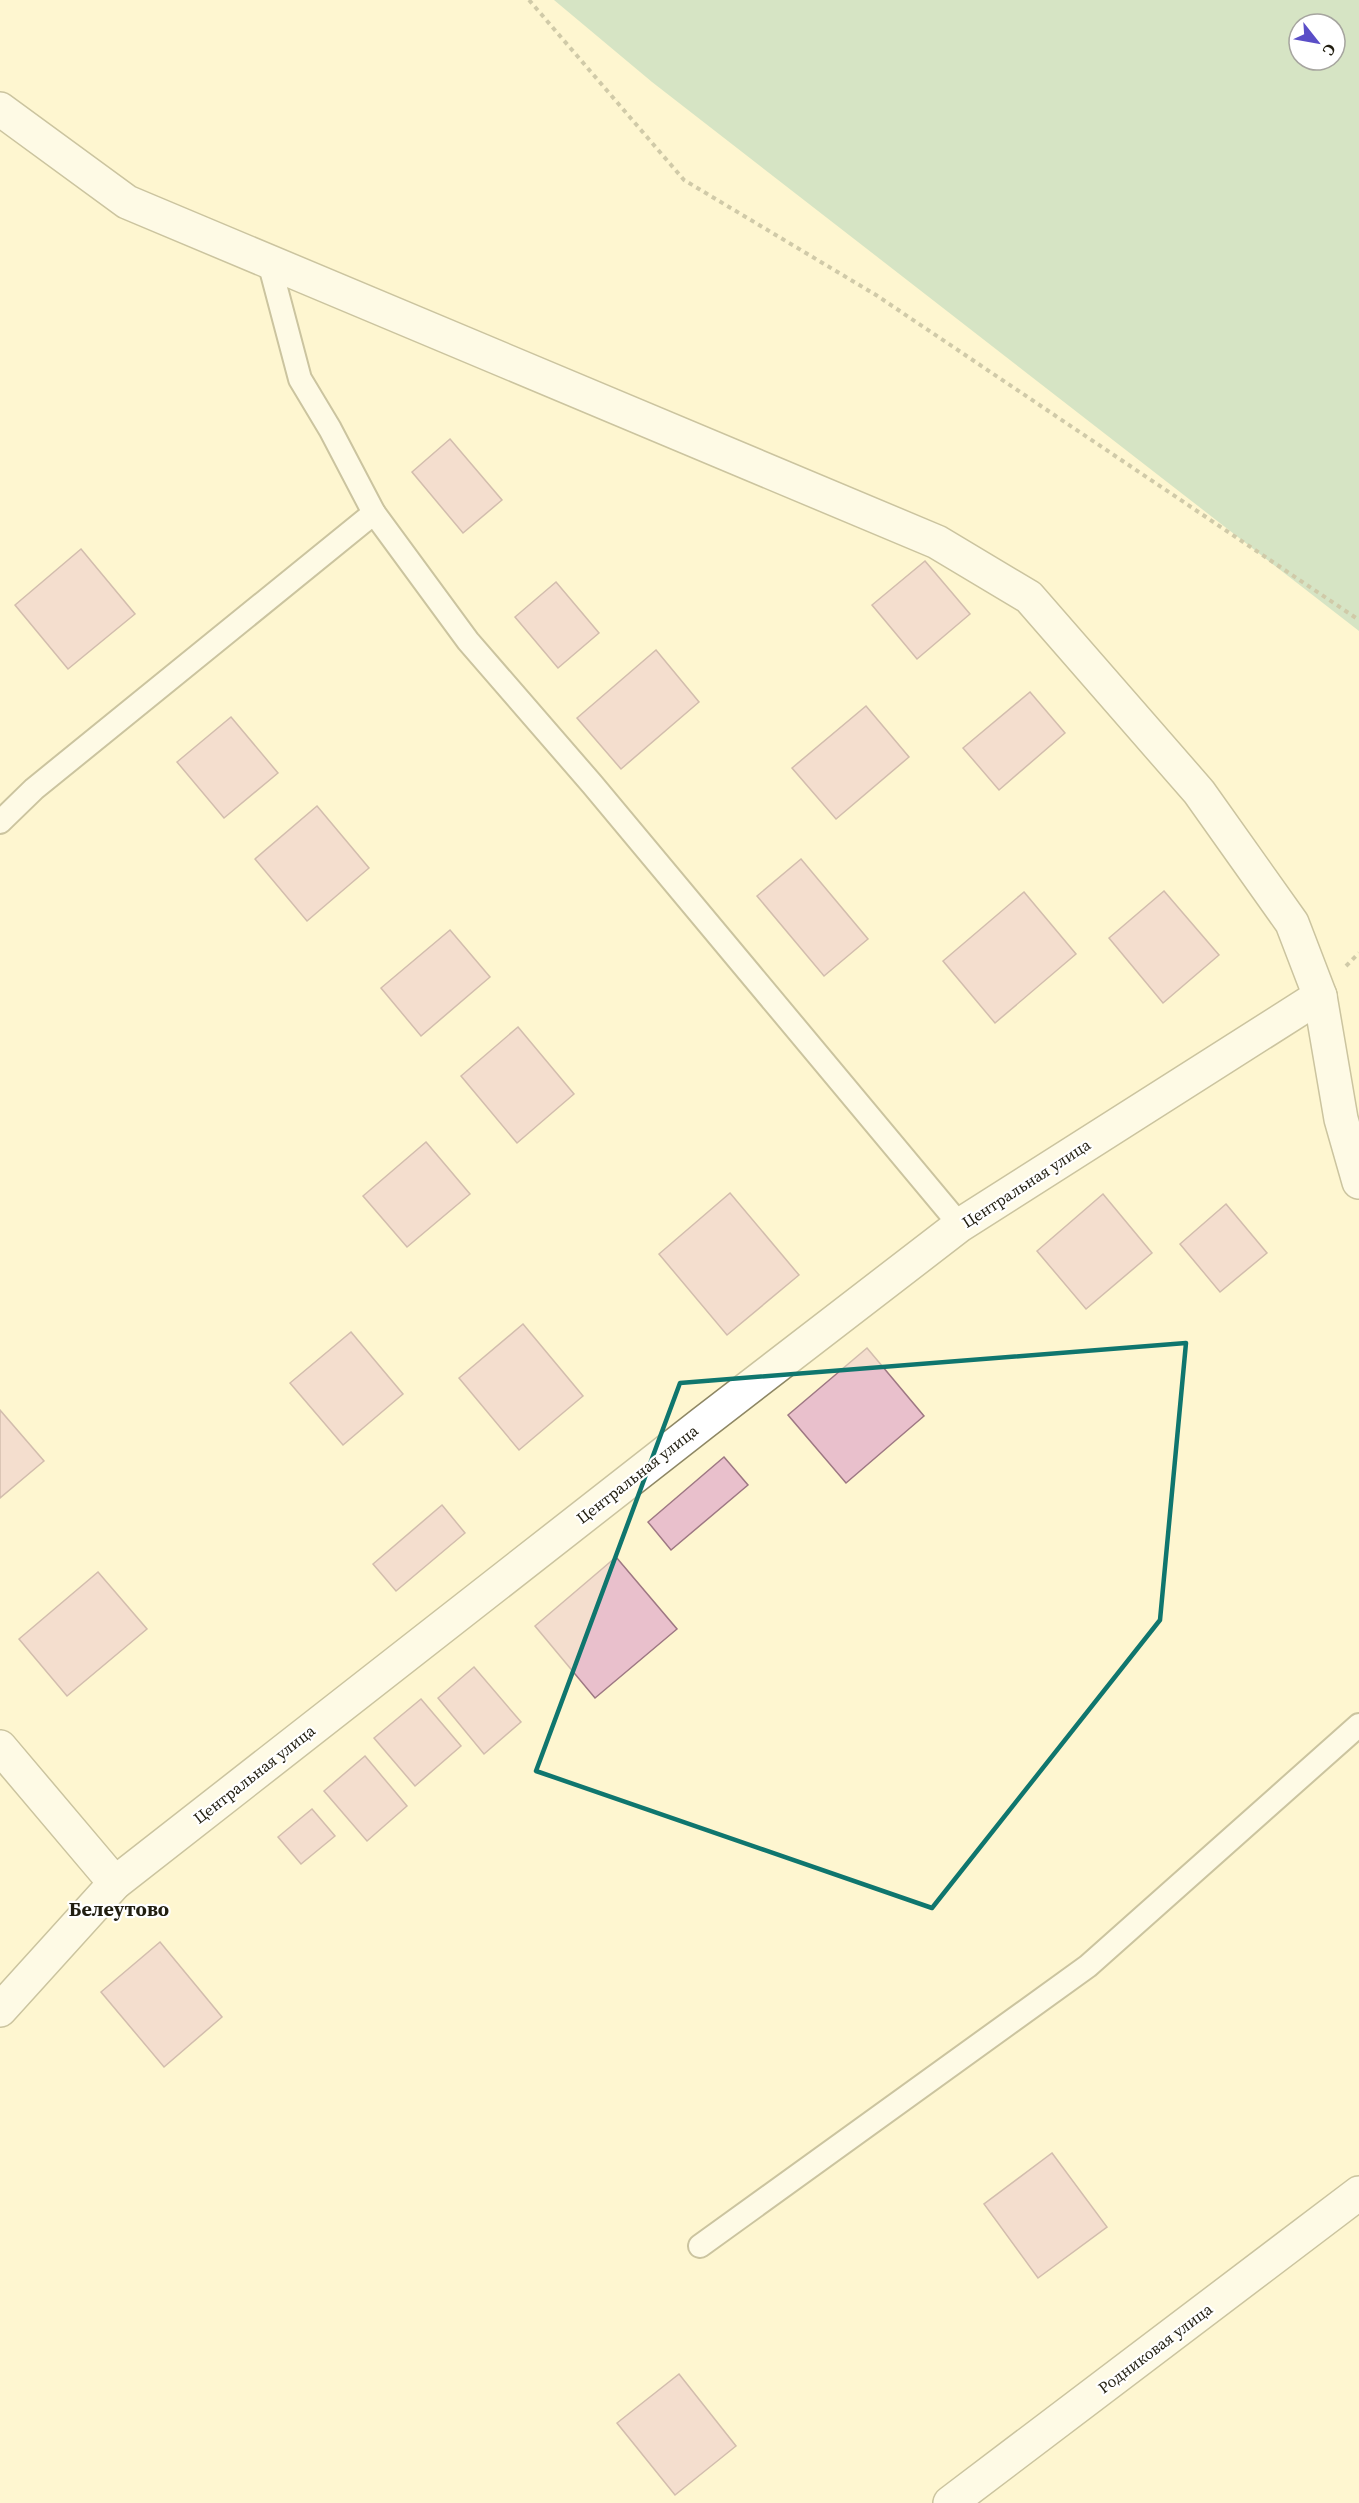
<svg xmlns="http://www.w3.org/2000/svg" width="1359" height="2503" viewBox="0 0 1359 2503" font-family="'Source Serif 4',serif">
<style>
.green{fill:#a7cfb7;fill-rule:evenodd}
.building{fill:#e9c0cc;stroke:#9e7883;stroke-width:1.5}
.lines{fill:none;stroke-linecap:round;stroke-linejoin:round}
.lane-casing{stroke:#8e8764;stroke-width:26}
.street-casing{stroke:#8e8764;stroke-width:36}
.path{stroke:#9a9579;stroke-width:4;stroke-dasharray:4.5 4.5;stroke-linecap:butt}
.lane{stroke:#fff;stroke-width:22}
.street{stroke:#fff;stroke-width:33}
.marked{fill:none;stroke:#0f766e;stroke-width:4.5;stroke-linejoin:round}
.labels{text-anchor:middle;stroke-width:4.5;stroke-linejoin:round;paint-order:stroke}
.street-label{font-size:16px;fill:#211e10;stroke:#fff}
.quarter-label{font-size:20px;font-weight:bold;fill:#211e10;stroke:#fff}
</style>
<rect width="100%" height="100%" fill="#fef6d0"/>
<path class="green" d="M554,0H1359V631L652,82ZM1299,24H1335V60H1299Z"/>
<g class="building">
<path d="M450,439L502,500L463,533L412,472Z"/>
<path d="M81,549L135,614L68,669L15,605Z"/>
<path d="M925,561L970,614L917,659L872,605Z"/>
<path d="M556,582L599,633L558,668L515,617Z"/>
<path d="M656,650L699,702L621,769L577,718Z"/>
<path d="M1030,692L1065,733L999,790L963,748Z"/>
<path d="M866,706L909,757L836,819L792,768Z"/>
<path d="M231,717L278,773L224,818L177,762Z"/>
<path d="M317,806L369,868L307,921L255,859Z"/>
<path d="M801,859L868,939L824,976L757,896Z"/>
<path d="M1164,891L1219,955L1163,1003L1109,938Z"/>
<path d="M1024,892L1076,954L995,1023L943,961Z"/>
<path d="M450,930L490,977L421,1036L381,988Z"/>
<path d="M518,1027L574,1094L517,1143L461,1076Z"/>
<path d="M426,1142L470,1194L407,1247L363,1196Z"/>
<path d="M730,1193L799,1275L727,1335L659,1254Z"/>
<path d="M1103,1194L1152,1253L1086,1309L1037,1251Z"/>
<path d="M1226,1204L1267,1253L1220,1292L1180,1244Z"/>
<path d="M523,1324L583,1396L519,1450L459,1378Z"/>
<path d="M351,1332L403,1394L343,1445L290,1383Z"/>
<path d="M867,1348L924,1416L846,1483L788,1415Z"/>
<path d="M0,1410L44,1461L0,1498Z"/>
<path d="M724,1457L748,1485L671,1550L648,1522Z"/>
<path d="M442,1505L465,1533L396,1591L373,1564Z"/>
<path d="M616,1557L677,1629L595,1698L535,1626Z"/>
<path d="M98,1572L147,1629L67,1696L19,1639Z"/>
<path d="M474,1667L521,1722L484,1754L438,1698Z"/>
<path d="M421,1699L461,1746L415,1786L374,1738Z"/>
<path d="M365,1756L407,1806L367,1841L324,1791Z"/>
<path d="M312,1809L335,1836L301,1864L278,1837Z"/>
<path d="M160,1942L222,2017L164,2067L101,1992Z"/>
<path d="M1052,2153L1107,2227L1038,2278L984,2204Z"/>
<path d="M679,2374L736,2446L675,2495L617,2423Z"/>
</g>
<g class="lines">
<defs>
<g id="lane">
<path d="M269,262L300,379L330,429L374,513L468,641L592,784L960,1225"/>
<path d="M0,822L34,789L374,513"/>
<path d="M700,2246L1088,1966L1359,1725"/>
</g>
<g id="street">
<path d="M0,109L127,202L937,542L1029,597L1199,792L1292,923L1320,996L1341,1119L1359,1182"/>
<path d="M0,1747L115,1883"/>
<path d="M0,2010L115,1883L703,1423L960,1225L1320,996"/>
<path d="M950,2503L1359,2193"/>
</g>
</defs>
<use href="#lane" class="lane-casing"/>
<use href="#street" class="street-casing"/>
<g class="path">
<path d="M529,0L684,180L876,295L1359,620"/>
<path d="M1346,966L1359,953"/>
</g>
<use href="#lane" class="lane"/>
<use href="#street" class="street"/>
</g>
<path d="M0 0H1359V2503H0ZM1186,1343L1160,1620L932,1908L536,1771L680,1383Z" fill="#fef6d0" fill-opacity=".55" fill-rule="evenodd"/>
<path class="marked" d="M1186,1343L1160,1620L932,1908L536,1771L680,1383Z"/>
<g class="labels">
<g class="street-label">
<text transform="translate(1026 1183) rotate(-33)" y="6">Центральная улица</text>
<text transform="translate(637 1474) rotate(-38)" y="6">Центральная улица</text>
<text transform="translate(254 1774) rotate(-38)" y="6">Центральная улица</text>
<text transform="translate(1155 2348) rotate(-37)" y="6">Родниковая улица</text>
</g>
<g class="quarter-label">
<text x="119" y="1916">Белеутово</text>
</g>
</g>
<g transform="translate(1317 42) rotate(121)"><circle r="28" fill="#ffffff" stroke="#a6a59f" stroke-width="1.5"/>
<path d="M0-4.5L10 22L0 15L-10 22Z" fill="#5a4ec7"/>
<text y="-9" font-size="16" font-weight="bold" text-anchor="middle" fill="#211e10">С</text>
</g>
</svg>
